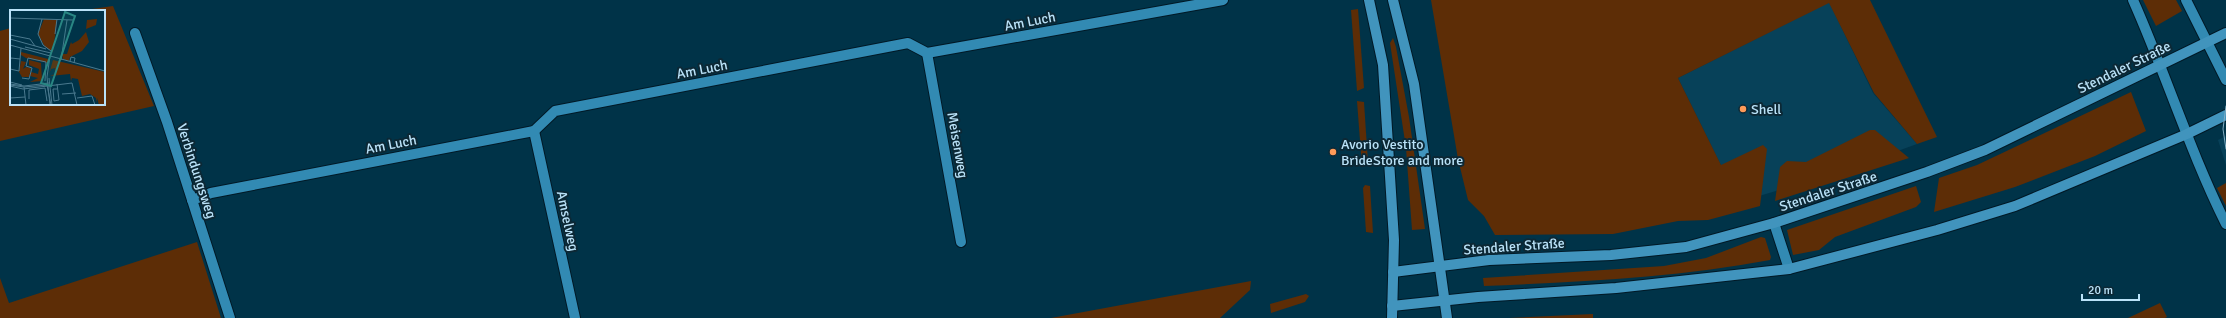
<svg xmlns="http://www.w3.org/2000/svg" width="2226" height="318" viewBox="0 0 2226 318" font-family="Signika,sans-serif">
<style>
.built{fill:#074159}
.green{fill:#5d2d06}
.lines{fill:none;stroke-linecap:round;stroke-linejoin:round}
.minor-casing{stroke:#001926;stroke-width:12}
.major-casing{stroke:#001926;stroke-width:12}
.minor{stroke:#328ab3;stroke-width:10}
.major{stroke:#4194bd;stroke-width:10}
.tram{stroke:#82aec3;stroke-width:1}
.poi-dot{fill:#fe9b59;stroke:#0c2835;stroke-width:1.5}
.labels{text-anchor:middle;stroke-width:4;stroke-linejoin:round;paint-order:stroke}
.street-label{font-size:14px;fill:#bae2f8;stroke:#0c2835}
.poi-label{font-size:14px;fill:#bae2f8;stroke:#0c2835;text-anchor:start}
.inset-road{fill:none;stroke:#4a798e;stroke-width:1}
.view{fill:#298683;fill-opacity:0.15;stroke:#298683;stroke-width:2}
.inset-edge{fill:none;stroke:#bae2f8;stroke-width:2}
</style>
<rect width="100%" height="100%" fill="#003348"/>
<g class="built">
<path d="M1829,2L1873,93L1917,144L1837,173L1739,202L1678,78Z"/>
<path d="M2226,136V165L2218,140Z"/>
</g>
<g class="green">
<path d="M1431,0H1870L1937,137L1917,144L1874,93L1829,3L1678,78L1721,165L1763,145L1767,149L1760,206L1708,220L1678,221L1613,234L1495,235L1484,216L1468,200L1458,159Z"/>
<path d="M2143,0H2176L2182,11L2156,26Z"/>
<path d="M113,6L154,106L0,141V31L11,28V104H104V11H78Z"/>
<path d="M1358,9L1364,88L1357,91L1351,10Z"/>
<path d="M1393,38L1396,47L1409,117L1425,229L1412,230L1406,148L1390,43Z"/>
<path d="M2131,92L2146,131L2095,156L2015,187L1934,212L1939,178L1977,165Z"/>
<path d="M1357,101L1364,102L1368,163L1362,167Z"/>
<path d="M1870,130H1875L1909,158L1775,201L1780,167L1787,161L1806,162Z"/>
<path d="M2226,183V206L2217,188Z"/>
<path d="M1365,185L1370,186L1373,233L1366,232L1363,188Z"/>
<path d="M1916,186L1921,202L1916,207L1835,237L1819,250L1793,255L1787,230Z"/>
<path d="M1761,237L1765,238L1771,257L1770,260C1675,278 1579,282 1484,286L1483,278L1664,266L1706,258Z"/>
<path d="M197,242L221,318H0V278L9,303Z"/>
<path d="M1251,281L1250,290L1220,318H1051Z"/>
<path d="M1306,294L1309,296L1305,302L1271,313L1270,304Z"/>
<path d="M2160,303L2167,317L2165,318H2128Z"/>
<path d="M1593,314V318H1509Z"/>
</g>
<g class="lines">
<defs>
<g id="minor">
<path d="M2133,0C2166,74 2190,152 2226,224"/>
<path d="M2186,0L2226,80"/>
<path d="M135,33L167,122L230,318"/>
<path d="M927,53L961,242"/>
<path d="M534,131L575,318"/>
<path d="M192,200L211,193L534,131L555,111L908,43L927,53L1223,0"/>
<path d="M1774,223L1789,269"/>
</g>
<g id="major">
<path d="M1369,0L1383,65L1394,240L1392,318"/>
<path d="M1393,0L1414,84L1447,318"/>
<path d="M1393,272L1489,260L1611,255L1686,247L1774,223L1927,172L1985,150L2226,33"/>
<path d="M1392,306L1478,297L1616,288L1789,269L1937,230L2015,206L2187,134L2226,115"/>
</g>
</defs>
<use href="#minor" class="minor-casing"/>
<use href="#major" class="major-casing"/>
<use href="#minor" class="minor"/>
<use href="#major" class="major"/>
<path class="tram" d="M2226,106L2223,129L2226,149"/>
</g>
<g class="poi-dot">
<circle cx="1743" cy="109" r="4"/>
<circle cx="1333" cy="152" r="4"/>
</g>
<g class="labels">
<g class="street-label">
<text transform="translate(1030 21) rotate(-11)" y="5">Am Luch</text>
<text transform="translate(2124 67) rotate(-26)" y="5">Stendaler Straße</text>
<text transform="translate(702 69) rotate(-11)" y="5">Am Luch</text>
<text transform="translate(391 144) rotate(-11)" y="5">Am Luch</text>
<text transform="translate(958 145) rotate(80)" y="5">Meisenweg</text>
<text transform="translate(197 171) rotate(72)" y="5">Verbindungsweg</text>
<text transform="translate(1828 191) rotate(-18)" y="5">Stendaler Straße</text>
<text transform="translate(568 221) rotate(78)" y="5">Amselweg</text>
<text transform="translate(1514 246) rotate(-4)" y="5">Stendaler Straße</text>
</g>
<g class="poi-label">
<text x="1751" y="114">Shell</text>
<text x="1341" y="149">Avorio Vestito<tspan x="1341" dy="16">BrideStore and more</tspan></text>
</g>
</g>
<g transform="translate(10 10)">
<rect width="95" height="95" fill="#003348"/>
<path d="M34,9L47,10L43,42L35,37L28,24ZM87,9L86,15L76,19L77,10ZM76,22L79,32L72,41L60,47L59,51L53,49L52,44H57L61,32L62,34L69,30ZM11,42L38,49V53L16,48L11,45ZM19,50L31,53L32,71L20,72L28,68L20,66L21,62L28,64L29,59L19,55ZM43,50L95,62V95H89L87,88L86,93V88L80,84L72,86L68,69L62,68L61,71L60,64L40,66L45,64V58L41,59L39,64ZM11,51L16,52L13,59L16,57L21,58L19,67H12L9,62Z" fill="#5d2d06"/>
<path class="inset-road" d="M0,8L63,10M32,9L28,24L33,35L41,41M45,24L47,9M0,25L20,29L25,36M0,29L36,39M0,35L95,61M15,37L41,43M51,50L57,10M0,51L1,48L10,49M60,51L61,47L65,48L64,53M0,59L9,61L11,38M12,68L19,69L22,58L16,56L18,48L36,52L35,71M39,68L42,95M0,72L12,75M0,74L14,76L39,73M47,74L49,90L44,91L43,79H47M0,75L14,77L37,75L41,95M0,76L13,79L62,73L67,95M14,77L16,95M52,84L66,83M0,88L15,87M67,88L82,86L85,95M19,89V80L35,78L37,91M40,95L37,67L40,46"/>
<path class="view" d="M55,2L65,6L41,76L31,73Z"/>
<rect width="95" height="95" class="inset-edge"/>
</g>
<path d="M2082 294v6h57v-6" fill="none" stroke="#bae2f8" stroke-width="2"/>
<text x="2088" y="294" font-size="12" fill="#bae2f8" stroke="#0c2835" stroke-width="3" paint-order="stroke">20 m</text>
</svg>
